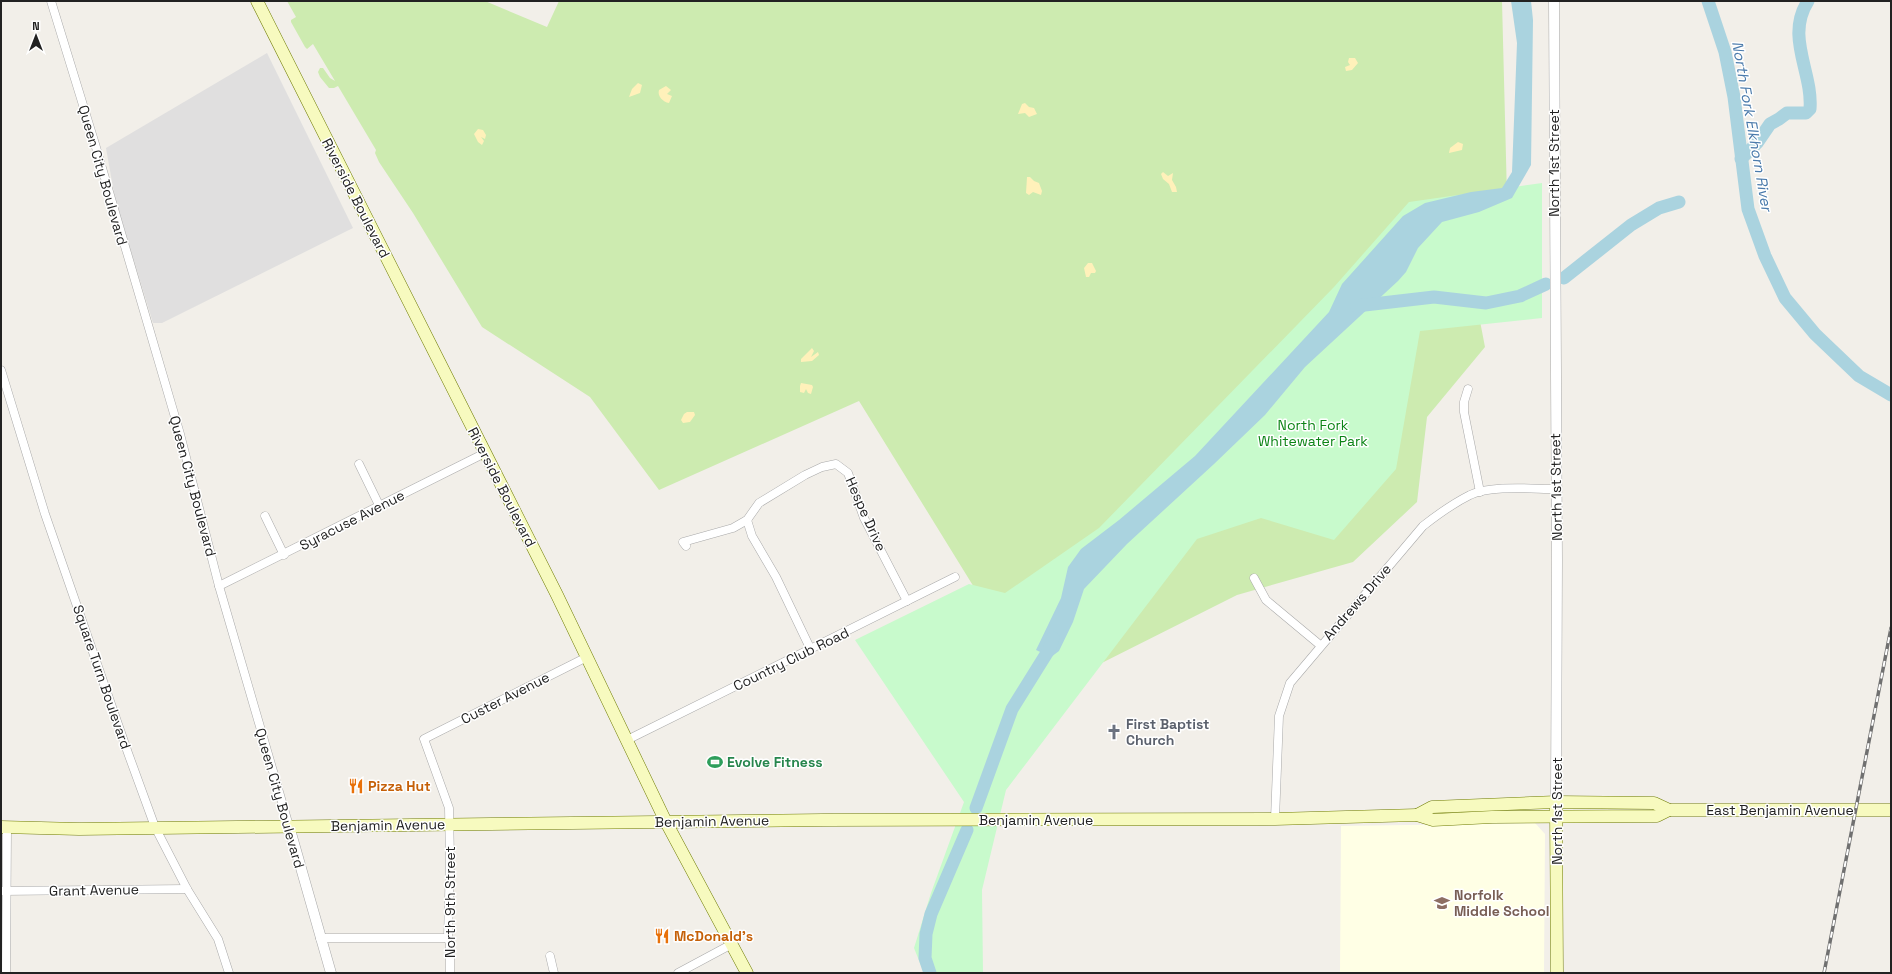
<svg xmlns="http://www.w3.org/2000/svg" width="1892" height="974" viewBox="0 0 1892 974" font-family="'Space Grotesk',sans-serif">
<style>
.residential{fill:#e0dfdf}
.education{fill:#ffffe5}
.grass{fill:#cdebb0}
.sand{fill:#fff1ba}
.park{fill:#c8facc}
.water{fill:#aad3df}
.lines{fill:none;stroke-linecap:round;stroke-linejoin:round}
.river{stroke:#aad3df;stroke-width:13}
.minor-casing{stroke:#a9a9a9;stroke-width:9}
.tertiary-casing{stroke:#a9a9a9;stroke-width:11}
.secondary-casing{stroke:#707d05;stroke-width:13}
.minor{stroke:#fff;stroke-width:8}
.tertiary{stroke:#fff;stroke-width:10}
.secondary{stroke:#f7fabf;stroke-width:12}
.rail-casing{stroke:#707070;stroke-width:3.5}
.rail{stroke:#fff;stroke-width:2;stroke-dasharray:6;stroke-linecap:butt}
.labels{text-anchor:middle;stroke-width:3;stroke-linejoin:round;paint-order:stroke}
.street-label{font-size:14px;fill:#222;stroke:#fff}
.park-label{font-size:14px;fill:#0c8416;stroke:#fff}
.worship-label{font-size:14px;font-weight:bold;fill:#5b616d;stroke:#fff;text-anchor:start}
.leisure-label{font-size:14px;font-weight:bold;fill:#27864d;stroke:#fff;text-anchor:start}
.food-label{font-size:14px;font-weight:bold;fill:#c56008;stroke:#fff;text-anchor:start}
.education-label{font-size:14px;font-weight:bold;fill:#785e54;stroke:#fff;text-anchor:start}
.water-label{font-size:15px;font-style:italic;fill:#4a7aab;stroke:#fff}
</style>
<rect width="100%" height="100%" fill="#f2efe9"/>
<path class="residential" d="M267,53L353,228L162,323H153L115,199L106,148Z"/>
<path class="education" d="M1535,823L1545,834L1544,973H1340L1341,826Z"/>
<path class="grass" d="M287,1H485L547,27L559,1H1502L1508,236L1465,243L1485,347L1427,417L1417,502L1353,562L1237,595L1040,694L859,401L659,490L590,397L482,327L413,213L379,162L375,153L376,150L338,86L334,88H329L320,77L318,72L320,68H323L330,78L335,81L313,44L307,49L305,47L291,22V20L296,17Z"/>
<g class="sand">
<path d="M1349,58H1355L1358,63L1352,70L1346,71L1345,67L1350,65L1348,62Z"/>
<path d="M638,83L642,85L640,93L629,97L632,89Z"/>
<path d="M666,86L671,90L667,94L672,96L669,103C663,102 657,96 659,90Z"/>
<path d="M1025,103L1029,107L1034,108L1037,114L1029,117L1025,113L1018,114L1022,104Z"/>
<path d="M478,129L483,130L486,135L485,139L481,137L484,141L482,145L478,142L474,134Z"/>
<path d="M1458,142L1463,144L1462,150L1449,153L1450,148Z"/>
<path d="M1163,172L1168,176L1173,173L1172,180L1176,187L1177,192H1172L1169,184L1163,179L1161,174Z"/>
<path d="M1027,177H1030L1034,181L1039,183L1042,191L1041,195L1033,192L1029,195L1026,193Z"/>
<path d="M1088,263H1092L1096,271L1095,273H1091L1089,277H1086L1084,268Z"/>
<path d="M812,348L814,351L811,357L818,352L819,355L812,361L801,362V359Z"/>
<path d="M801,383L812,385L813,387L811,394L808,393L806,389L804,393L800,392V386Z"/>
<path d="M687,412H694L695,415L690,422L683,423L681,420L684,414Z"/>
</g>
<path class="park" d="M1542,183V318L1420,331L1396,469L1334,540L1261,518L1197,539L1006,790L982,890L983,973H924L914,948L931,893L964,802L855,640L969,584L1005,593L1099,528L1334,287L1409,202Z"/>
<path class="water" d="M1511,1H1531L1533,20L1531,165L1512,198L1479,212L1442,222L1418,248L1406,272L1398,281L1305,367L1265,415L1214,464L1127,544L1084,589L1073,622L1059,651L1051,657L1036,650L1061,598L1068,567L1081,549L1119,520L1195,456L1329,312L1342,284L1403,216L1425,203L1471,192L1502,188L1512,172L1517,43Z"/>
<g class="lines">
<g class="river">
<path d="M1708,1L1725,52L1734,97L1748,209L1765,256L1785,298L1815,334L1859,376L1891,395"/>
<path d="M1741,159L1757,143L1770,124L1779,119L1787,113H1806L1810,109C1813,72 1785,37 1808,1"/>
<path d="M1564,278L1631,225L1659,208L1679,202"/>
<path d="M1356,306L1434,297L1486,303L1520,296L1546,284"/>
<path d="M976,808L1012,709L1050,648L1053,638"/>
<path d="M930,973L925,958L926,934L931,914L967,830"/>
</g>
<defs>
<g id="minor">
<path d="M51,1L95,144L180,434L219,586L289,826"/>
<path d="M1,370L45,514L128,753L155,827L187,889L218,939L229,973"/>
<path d="M1468,389L1464,402V412L1480,492"/>
<path d="M359,464L379,505"/>
<path d="M265,516L284,555"/>
<path d="M747,520L752,536L776,577L811,650"/>
<path d="M686,546L683,542L733,528L747,520L759,503L805,475L822,467L836,464L848,473L864,518L907,601"/>
<path d="M1254,578L1266,600L1320,645"/>
<path d="M219,586L485,453"/>
<path d="M627,740L955,577"/>
<path d="M1275,819L1279,716L1290,683L1423,526C1437,515 1454,503 1470,495C1492,485 1531,489 1556,489"/>
<path d="M1,891L187,889"/>
<path d="M320,938H448"/>
<path d="M550,956L554,973"/>
<path d="M6,973L7,829"/>
<path d="M450,973V944L448,938L450,861L449,808L424,739L587,657"/>
<path d="M678,973L732,944"/>
</g>
<g id="tertiary">
<path d="M1554,1L1557,560L1556,802"/>
<path d="M289,826L331,973"/>
</g>
<g id="secondary">
<path d="M257,1L557,595L666,822L747,973"/>
<path d="M1556,808L1557,973"/>
<path d="M1417,815L1432,807L1556,802L1654,803L1669,810H1891"/>
<path d="M1,827L79,829L823,820L1275,819L1417,815L1433,820L1492,817L1657,816L1669,810"/>
</g>
</defs>
<use href="#minor" class="minor-casing"/>
<use href="#tertiary" class="tertiary-casing"/>
<use href="#secondary" class="secondary-casing"/>
<use href="#minor" class="minor"/>
<use href="#tertiary" class="tertiary"/>
<use href="#secondary" class="secondary"/>
<defs>
<path id="rail" d="M1824,973L1891,628"/>
</defs>
<use href="#rail" class="rail-casing"/>
<use href="#rail" class="rail"/>
</g>
<defs>
<symbol id="church-bare" viewBox="-9 -9 18 18"><path d="M-1.2-6h2.4v3.5h3.3v2.4h-3.3V6h-2.4V-.1h-3.3v-2.4h3.3Z" fill="#6b7280" stroke="#fff" stroke-width="2.5" paint-order="stroke"/></symbol>
<symbol id="stadium-bare" viewBox="-9 -9 18 18"><path d="M0-5a6.5 5 0 1 0 0 10a6.5 5 0 1 0 0-10ZM-3.5-1.8h7v3.6h-7Z" fill="#2e9e5b" stroke="#fff" stroke-width="2.5" paint-order="stroke"/></symbol>
<symbol id="restaurant-bare" viewBox="-9 -9 18 18"><path d="M-5-6h1v4h1v-4h1v4h1v-4h1v5L-1.5 .5V6h-2V.5L-5-1ZM5-6V6H3V1.5H1.5Q1.5-4 5-6Z" fill="#e8710a" stroke="#fff" stroke-width="2.5" paint-order="stroke"/></symbol>
<symbol id="school-bare" viewBox="-9 -9 18 18"><path d="M0-5L7-2L0 1L-7-2ZM-4 1L0 2.5L4 1V4Q0 6-4 4Z" fill="#8d6e63" stroke="#fff" stroke-width="2.5" paint-order="stroke"/></symbol>
</defs>
<g fill-rule="evenodd">
<use href="#church-bare" x="1103" y="721" width="22" height="22"/>
<use href="#stadium-bare" x="704" y="751" width="22" height="22"/>
<use href="#restaurant-bare" x="345" y="775" width="22" height="22"/>
<use href="#school-bare" x="1431" y="892" width="22" height="22"/>
<use href="#restaurant-bare" x="651" y="925" width="22" height="22"/>
</g>
<g class="labels">
<g class="street-label">
<text transform="translate(1554 163) rotate(-90)" y="5">North 1st Street</text>
<text transform="translate(103 175) rotate(74)" y="5">Queen City Boulevard</text>
<text transform="translate(356 198) rotate(63)" y="5">Riverside Boulevard</text>
<text transform="translate(193 486) rotate(75)" y="5">Queen City Boulevard</text>
<text transform="translate(502 487) rotate(63)" y="5">Riverside Boulevard</text>
<text transform="translate(1556 487) rotate(-91)" y="5">North 1st Street</text>
<text transform="translate(866 514) rotate(66)" y="5">Hespe Drive</text>
<text transform="translate(352 520) rotate(-27)" y="5">Syracuse Avenue</text>
<text transform="translate(1357 602) rotate(-49)" y="5">Andrews Drive</text>
<text transform="translate(791 659) rotate(-26)" y="5">Country Club Road</text>
<text transform="translate(102 677) rotate(71)" y="5">Square Turn Boulevard</text>
<text transform="translate(505 698) rotate(-27)" y="5">Custer Avenue</text>
<text transform="translate(280 798) rotate(74)" y="5">Queen City Boulevard</text>
<text x="1780" y="815">East Benjamin Avenue</text>
<text transform="translate(1557 811) rotate(-90)" y="5">North 1st Street</text>
<text x="1036" y="825">Benjamin Avenue</text>
<text transform="translate(712 821) rotate(-1)" y="5">Benjamin Avenue</text>
<text transform="translate(388 825) rotate(-1)" y="5">Benjamin Avenue</text>
<text transform="translate(94 890) rotate(-1)" y="5">Grant Avenue</text>
<text transform="translate(450 902) rotate(-90)" y="5">North 9th Street</text>
</g>
<g class="park-label">
<text x="1313" y="430">North Fork<tspan x="1313" dy="16">Whitewater Park</tspan></text>
</g>
<g class="worship-label">
<text x="1126" y="729">First Baptist<tspan x="1126" dy="16">Church</tspan></text>
</g>
<g class="leisure-label">
<text x="727" y="767">Evolve Fitness</text>
</g>
<g class="food-label">
<text x="368" y="791">Pizza Hut</text>
<text x="674" y="941">McDonald's</text>
</g>
<g class="education-label">
<text x="1454" y="900">Norfolk<tspan x="1454" dy="16">Middle School</tspan></text>
</g>
<g class="water-label">
<text transform="translate(1752 126) rotate(80)" y="5">North Fork Elkhorn River</text>
</g>
</g>
<rect width="1892" height="974" fill="none" stroke="#222222" stroke-width="4"/>
<g transform="translate(36 36)" stroke="#ffffff" stroke-width="3" paint-order="stroke">
<path d="M0-3L7 15L0 10L-7 15Z" fill="#222222"/>
<text y="-6" font-size="11" font-weight="bold" text-anchor="middle" fill="#222222">N</text>
</g>
</svg>
